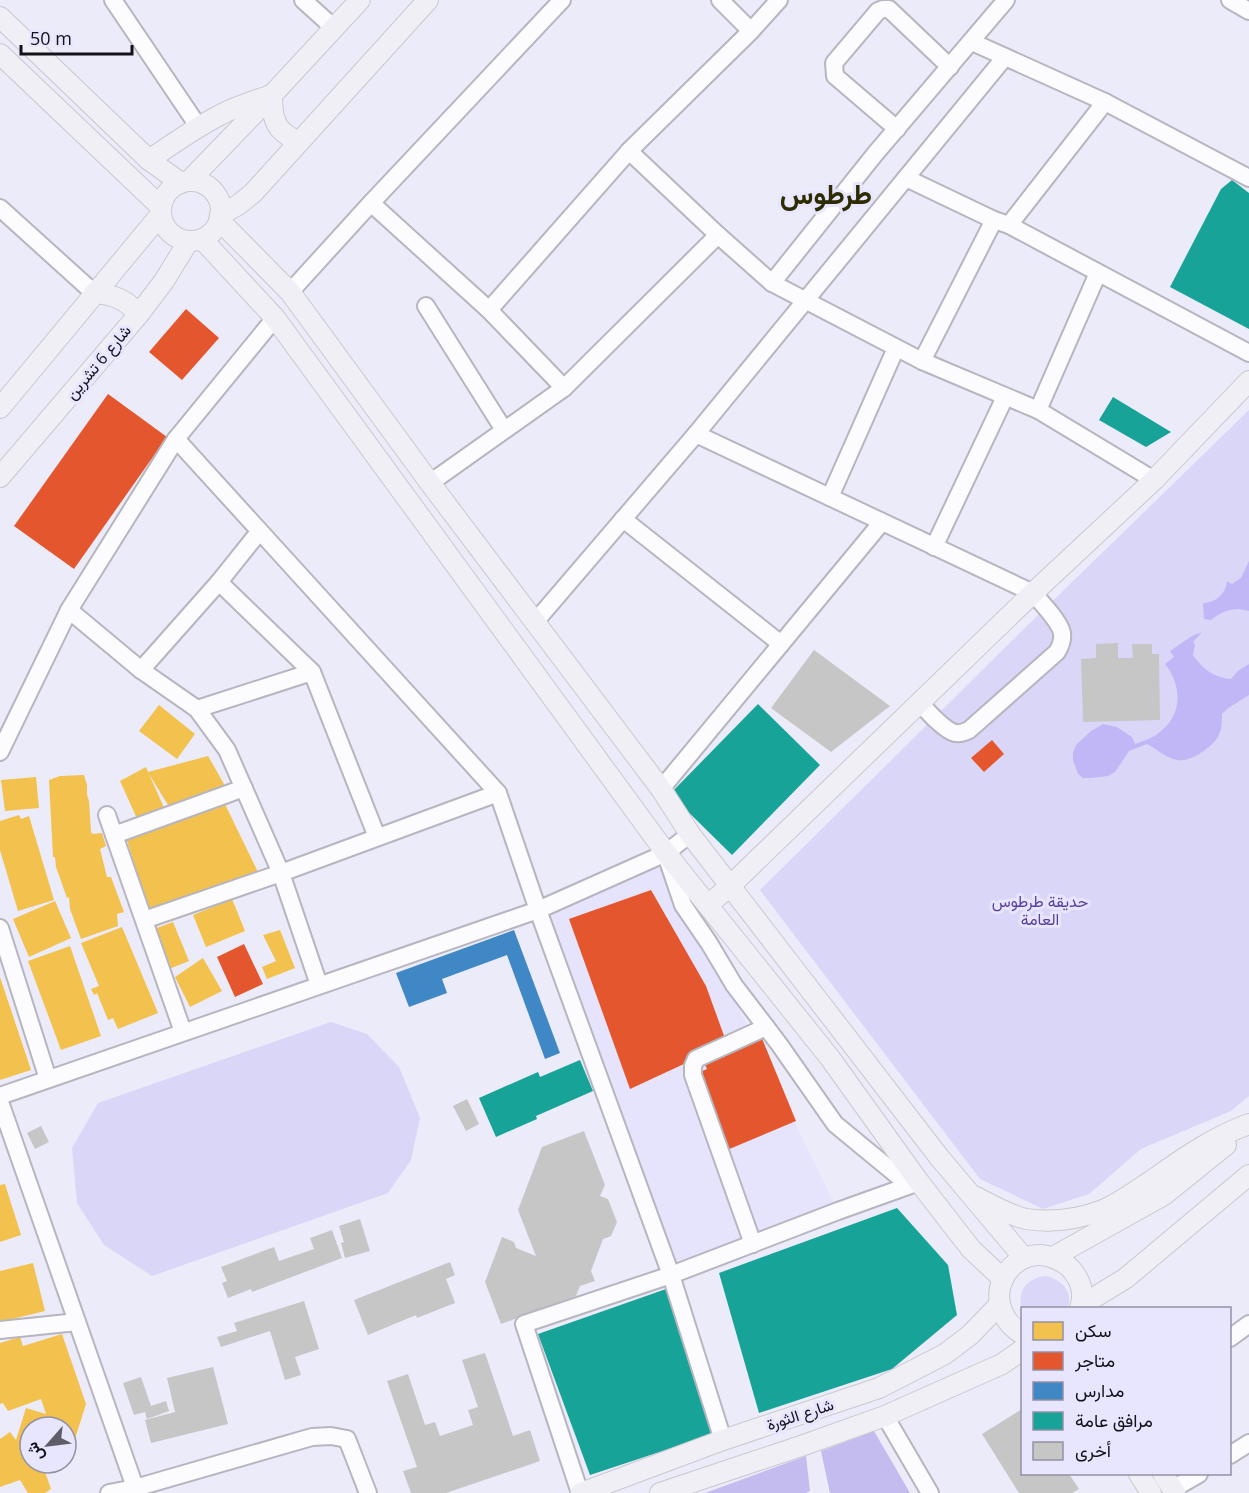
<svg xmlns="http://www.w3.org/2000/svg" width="1249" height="1493" viewBox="0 0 1249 1493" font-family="'Open Sans',Vazirmatn,sans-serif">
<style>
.built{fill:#e6e3fc}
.green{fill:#dad6f8}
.forest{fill:#c4bcef}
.water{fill:#c1b7f6}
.homes{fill:#f2c14e}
.shops{fill:#e4572e}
.schools{fill:#3f88c5}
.public{fill:#17a398}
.building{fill:#c6c6c6}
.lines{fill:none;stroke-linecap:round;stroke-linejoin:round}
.minor-casing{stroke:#b6b5c0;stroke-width:20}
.major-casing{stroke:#c9c8cf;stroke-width:22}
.minor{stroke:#fcfcfe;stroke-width:16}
.major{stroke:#f0eff6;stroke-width:20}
.labels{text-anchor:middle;stroke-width:6;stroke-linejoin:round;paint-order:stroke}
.street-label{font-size:16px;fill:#13121a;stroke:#e8e5ff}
.park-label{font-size:16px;fill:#583fa0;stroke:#e8e5ff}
.town-label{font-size:28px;font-weight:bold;fill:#2d2c01;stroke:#e8e5ff}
</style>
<rect width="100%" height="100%" fill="#ecebf9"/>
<path class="built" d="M663,861L706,942L838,1211L671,1275L538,910Z"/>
<g class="green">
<path d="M1249,410V1096L1231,1111L1141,1149L1089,1194L1043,1209L980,1179L760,890L1030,623Z"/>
<path d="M331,1022L367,1034L399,1067L420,1118L411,1160L388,1193L152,1276L104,1245L77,1203L72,1148L98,1103Z"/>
<path d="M1046,1276C1062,1280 1073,1291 1068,1308H1022V1311C1017,1291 1026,1278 1046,1276Z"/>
</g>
<g class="forest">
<path d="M874,1431L910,1493H830L821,1451Z"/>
<path d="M806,1456L810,1491L806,1493H705Z"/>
</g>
<g class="water">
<path d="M1249,561V611C1234,607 1223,610 1211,620L1204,619L1203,603C1215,603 1226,594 1227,581L1232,584L1241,578Z"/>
<path d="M1202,632L1193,642L1195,645L1193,655C1202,669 1215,678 1231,679L1238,671L1249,664V695L1227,709L1222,714C1222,722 1222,731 1217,738C1211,748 1189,763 1177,760C1166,758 1157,749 1147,744L1129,751L1115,772L1108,776L1091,778H1083L1078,774L1073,760V753L1076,745L1091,731L1098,727L1103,724L1117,727L1132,737L1135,744C1142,741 1150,739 1156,735C1183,717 1183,687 1165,664L1174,657L1170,651L1192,636Z"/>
</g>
<g class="homes">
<path d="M159,705L195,734L177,759L139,731Z"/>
<path d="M208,756L228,791L171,810L149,774L166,812L139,823L120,781L146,767L148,772Z"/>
<path d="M84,775L87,785V795L89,801L91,831L92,834L102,833L106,846L100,849L107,877H111L124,912L117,914L118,926L81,939L70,909L69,897L67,898L56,867L55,857H53L49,780L60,776Z"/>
<path d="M36,777L39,808L5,811L1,780Z"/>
<path d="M222,798L258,872L148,910L126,837Z"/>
<path d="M19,815L21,819L29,816L54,900L18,911L0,850V821Z"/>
<path d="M232,899L245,931L206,947L193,915Z"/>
<path d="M55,901L71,938L29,957L13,919Z"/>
<path d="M173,922L189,961L169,969L154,929Z"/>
<path d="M122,927L158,1013L118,1029L113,1018L108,1020L97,993L94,995L91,989L99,986L81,943Z"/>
<path d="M280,930L295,968L267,979L262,967L276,961L263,935Z"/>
<path d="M70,946L101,1036L61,1050L28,961Z"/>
<path d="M203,958L222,991L190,1007L175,977Z"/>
<path d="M0,977L31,1070L0,1080Z"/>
<path d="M5,1184L21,1235L0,1242V1185Z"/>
<path d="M33,1263L45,1311L0,1322V1271Z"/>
<path d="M62,1334L86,1404L72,1448L66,1438V1427H30V1463H42L51,1489L45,1493H28L20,1480L0,1487V1439L10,1432L16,1440L26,1408L46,1414L41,1399L8,1411L3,1403L0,1404V1343L20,1337L23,1346Z"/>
</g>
<g class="shops">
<path d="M186,309L219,338L182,380L149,352Z"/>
<path d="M108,394L167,437L74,569L14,526Z"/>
<path d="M992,740L1004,754L984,772L971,758Z"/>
<path d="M651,890L706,986L727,1044L630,1089L569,919Z"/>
<path d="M244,944L263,984L235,997L217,957Z"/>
<path d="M761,1036L796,1121L727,1150L695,1074L707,1069L703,1060Z"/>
</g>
<path class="schools" d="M514,930L560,1053L545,1059L507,955L442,979L447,993L409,1007L396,973Z"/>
<g class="public">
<path d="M1232,180L1249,193V329L1170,287L1221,189Z"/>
<path d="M1113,397L1171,432L1146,447L1099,420Z"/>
<path d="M758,704L820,765L732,855L670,794Z"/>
<path d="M580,1060L593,1091L536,1116L537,1119L496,1137L479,1098L538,1072L540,1077Z"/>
<path d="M897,1208L948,1265L957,1315L892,1369L759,1413L719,1273Z"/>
<path d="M666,1289L714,1434L590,1475L538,1334Z"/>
</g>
<g class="building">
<path d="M1118,643V658H1133L1132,644H1152V654H1159L1160,720L1083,722L1081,659L1096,658V644Z"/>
<path d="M814,650L890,706L831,752L771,708Z"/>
<path d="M467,1099L479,1124L466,1131L453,1106Z"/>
<path d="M41,1126L49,1142L35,1149L27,1133Z"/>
<path d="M584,1131L605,1185L600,1196L608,1199L617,1222L611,1236L603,1239L591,1271L595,1281L580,1286L576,1296L501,1324L485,1282L502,1237L514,1242L516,1248L536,1256L518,1210L542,1147Z"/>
<path d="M360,1219L370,1251L345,1258L341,1243L344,1242L339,1226Z"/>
<path d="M332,1230L342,1258L252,1292L251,1289L228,1298L222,1283L227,1281L221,1267L274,1247L279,1261L314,1249L310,1238Z"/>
<path d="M450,1262L455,1275L446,1279L455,1303L417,1318L416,1315L368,1335L354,1300Z"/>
<path d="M304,1301L319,1349L295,1357L301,1375L285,1380L270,1331L221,1347L217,1337L237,1331L234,1323Z"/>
<path d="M485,1353L513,1436L530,1430L540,1461L446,1493H411L403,1471L417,1467L387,1381L408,1374L425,1425L435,1422L440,1436L473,1425L468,1410L478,1407L462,1360Z"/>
<path d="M213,1367L228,1424L151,1443L145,1420L175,1412L167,1378Z"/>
<path d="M141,1377L151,1406L166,1401L169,1411L147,1419L145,1412L134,1415L123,1383Z"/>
<path d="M1022,1409V1474H1069L1079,1489L1072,1493H1019L982,1434Z"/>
</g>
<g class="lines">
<defs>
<g id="minor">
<path d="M113,0L198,126"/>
<path d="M303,0L334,28"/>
<path d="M720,0L751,31"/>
<path d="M1230,0L1249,11"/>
<path d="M972,42L1105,102L1249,178"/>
<path d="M897,129L835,76L834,63L878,11L883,9H889L950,67"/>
<path d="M629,151L718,235L772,283L922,361L1038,410L1154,480"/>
<path d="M906,178L994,220L1009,225L1249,353"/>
<path d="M371,203L489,310L564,388"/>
<path d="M0,208L94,293"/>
<path d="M1009,225L1105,102"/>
<path d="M772,283L875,154L1006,0"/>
<path d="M290,292L371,203L562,0"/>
<path d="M426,306L504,430"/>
<path d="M489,310L629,151L751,31L779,0"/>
<path d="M922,361L994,220"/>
<path d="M1038,410L1098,273"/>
<path d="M696,434L1033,593C1041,602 1060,622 1062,633C1063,640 1060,647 1057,652L969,730C965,732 960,734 955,733C944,730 928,712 920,703"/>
<path d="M176,439L498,793L538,910L671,1275L723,1440"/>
<path d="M430,483L564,388L718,235"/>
<path d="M830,497L896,348"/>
<path d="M623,519L781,644"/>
<path d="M934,547L1005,397"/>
<path d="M219,582L312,672L377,837"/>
<path d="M69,610L141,670L197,709L227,750L281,873L319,985"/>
<path d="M535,622L696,434L1005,57"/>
<path d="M141,670L219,582L259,532"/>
<path d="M197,709L312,672"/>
<path d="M0,752L69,610L176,439L275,318"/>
<path d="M661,789L882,522"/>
<path d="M107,815L183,1032"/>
<path d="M114,835L244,788"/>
<path d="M667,858L683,905L709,943L734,985L779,1044L835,1124L909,1185"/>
<path d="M144,920L281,873L498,793"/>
<path d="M0,928L48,1079"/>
<path d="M0,1096L538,910L666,853L690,834"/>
<path d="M0,1102L137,1493"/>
<path d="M753,1244L693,1075V1066L696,1059L766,1027"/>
<path d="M0,1330L77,1322"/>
<path d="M1230,1338L1249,1324"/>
<path d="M885,1416L930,1493"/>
<path d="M1230,1455L1249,1443"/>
<path d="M1173,1489L1199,1474"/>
<path d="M109,1493L135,1488L312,1437L331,1436L347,1439L368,1493"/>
<path d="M580,1493L524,1324L671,1275L838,1211L919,1182"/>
</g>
<g id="major">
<path d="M0,17L149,160L181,183"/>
<path d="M0,54L161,207"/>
<path d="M149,160C172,144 195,128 220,115C236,106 254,101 272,95C272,120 275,131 299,142"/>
<path d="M189,181L272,95L360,0"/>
<circle cx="191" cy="211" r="30"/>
<path d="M220,215L238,205L253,193L428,0"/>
<path d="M219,220L290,292L430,483L661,789L690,834L939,1157L1024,1258"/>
<path d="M202,239L275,318L666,853L830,1058L919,1182L971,1249L1003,1279"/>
<path d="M94,293C113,294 126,300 139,314"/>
<path d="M0,408L161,214"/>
<path d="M0,477L139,314L164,281L188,242"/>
<path d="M708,905L730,886L1033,593L1154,480L1249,381"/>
<path d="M976,1197C989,1204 1012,1216 1026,1219C1052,1223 1079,1219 1103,1210C1120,1203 1142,1187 1158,1176C1186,1156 1216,1136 1249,1124"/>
<path d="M1053,1257L1164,1195L1226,1145"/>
<path d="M1082,1305L1126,1278L1249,1175"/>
<path d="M1022,1334C973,1302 1012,1239 1056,1259C1063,1262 1070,1266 1074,1273C1082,1283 1084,1296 1080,1308"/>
<path d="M1139,1474L1151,1493"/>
<path d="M1163,1474L1175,1493"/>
<path d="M581,1493L723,1440L879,1388L945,1354L970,1335L1000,1304"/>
<path d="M660,1493L801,1446L885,1416L1002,1364L1022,1350"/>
</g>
</defs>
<use href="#minor" class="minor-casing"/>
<use href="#major" class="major-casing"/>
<use href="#minor" class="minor"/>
<use href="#major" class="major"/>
</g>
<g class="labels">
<g class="street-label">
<text transform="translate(98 362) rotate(-50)" y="6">شارع 6 تشرين</text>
<text transform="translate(800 1414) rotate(-18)" y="6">شارع الثورة</text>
</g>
<g class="park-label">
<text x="1040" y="907">حديقة طرطوس<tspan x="1040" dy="18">العامة</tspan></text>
</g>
<g class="town-label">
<text x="826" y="204">طرطوس</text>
</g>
</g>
<rect x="1021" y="1307" width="210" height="168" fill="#e8e5ff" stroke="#9391a3" stroke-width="1.5"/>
<rect x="1033" y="1322" width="30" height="18" fill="#f2c14e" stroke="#9391a3" stroke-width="1.5"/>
<text x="1075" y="1337" font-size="18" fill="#13121a">سكن</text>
<rect x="1033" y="1352" width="30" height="18" fill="#e4572e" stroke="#9391a3" stroke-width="1.5"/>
<text x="1075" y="1367" font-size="18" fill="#13121a">متاجر</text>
<rect x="1033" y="1382" width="30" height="18" fill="#3f88c5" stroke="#9391a3" stroke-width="1.5"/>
<text x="1075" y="1397" font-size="18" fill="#13121a">مدارس</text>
<rect x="1033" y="1412" width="30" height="18" fill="#17a398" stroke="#9391a3" stroke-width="1.5"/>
<text x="1075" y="1427" font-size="18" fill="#13121a">مرافق عامة</text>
<rect x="1033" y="1442" width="30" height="18" fill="#c6c6c6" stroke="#9391a3" stroke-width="1.5"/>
<text x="1075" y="1457" font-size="18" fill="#13121a">أخرى</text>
<g transform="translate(48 1445) rotate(242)"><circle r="28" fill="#e8e5ff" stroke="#9391a3" stroke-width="1.5"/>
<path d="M0-4.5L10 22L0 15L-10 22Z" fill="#5f5e68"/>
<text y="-9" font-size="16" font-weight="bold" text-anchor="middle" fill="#13121a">ش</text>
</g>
<path d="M21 45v9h111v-9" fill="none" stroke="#13121a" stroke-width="3"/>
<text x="30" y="45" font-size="18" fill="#13121a" stroke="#e8e5ff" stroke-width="4.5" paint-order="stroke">50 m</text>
</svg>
